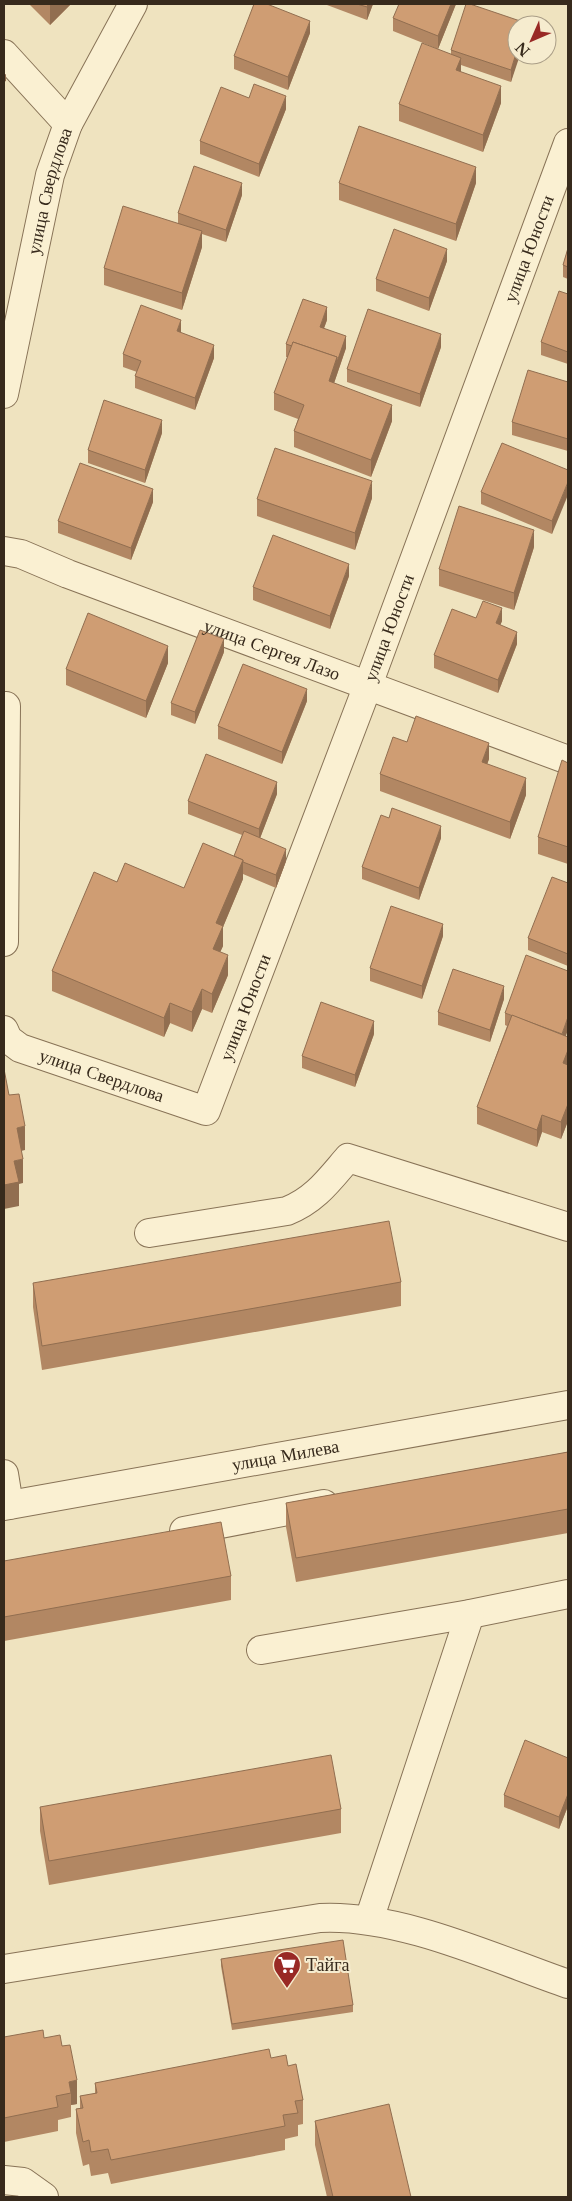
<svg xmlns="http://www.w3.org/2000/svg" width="572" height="2201" viewBox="0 0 572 2201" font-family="'Libre Baskerville',serif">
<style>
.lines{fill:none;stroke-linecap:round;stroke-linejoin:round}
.minor-casing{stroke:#887357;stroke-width:30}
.minor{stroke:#faf0d2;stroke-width:28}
.wall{fill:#b28763}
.shaded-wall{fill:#916e50}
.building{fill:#cf9d73;stroke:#916e50}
.labels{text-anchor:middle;stroke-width:4;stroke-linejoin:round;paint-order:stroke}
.street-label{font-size:18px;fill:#372a1c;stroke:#f6eccf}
.poi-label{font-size:18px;fill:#372a1c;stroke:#f6eccf;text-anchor:start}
</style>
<rect width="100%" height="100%" fill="#efe3bf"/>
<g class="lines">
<defs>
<g id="minor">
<path d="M4,54L68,124"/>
<path id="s1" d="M4,394L50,175L68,124L133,4"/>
<path id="s2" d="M4,551L21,554L68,574L568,760"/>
<path d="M4,942L6,706"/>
<path id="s3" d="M4,1030L8,1039L20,1048L206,1111L368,685L568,143"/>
<path d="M149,1233L287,1211C315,1200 329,1180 348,1158L568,1227"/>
<path d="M4,1474L9,1505"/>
<path id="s4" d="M4,1506L568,1405"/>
<path d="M184,1531L324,1504"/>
<path d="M261,1650L470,1614L568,1594"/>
<path d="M369,1920L470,1614"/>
<path d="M4,1969L320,1918C399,1914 493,1958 568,1984"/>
<path d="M4,2180L23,2182L44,2197"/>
</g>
</defs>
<use href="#minor" class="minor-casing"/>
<use href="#minor" class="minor"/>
</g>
<g class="wall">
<path d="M29,4H71L50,25Z"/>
<path d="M327,4H373L367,20L327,5Z"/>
<path d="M456,4L438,49L393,31V18Z"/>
<path d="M526,25L511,82L461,65V72L501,103L483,152L399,121V104L451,54V50Z"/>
<path d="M310,33L288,90L234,69V56Z"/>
<path d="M249,98L286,109L259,177L200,154V141Z"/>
<path d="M339,183H476L456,241L339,200Z"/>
<path d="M242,195L226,242L202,234V247L182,310L104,285V268L178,223V213Z"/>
<path d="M568,248V279L563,277V265Z"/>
<path d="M447,261L429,311L376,291V279Z"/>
<path d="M568,294V364L541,355V342Z"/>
<path d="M327,320L324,328L346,348L334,383L392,421L371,477L294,447V431L298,419L274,410V393L288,357H286V344Z"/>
<path d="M181,333L214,358L195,410L135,388V376L137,372L123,367V354Z"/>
<path d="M441,347L420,407L347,382V369Z"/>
<path d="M568,382V451L512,435V422Z"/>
<path d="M162,433L145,483L88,463V450Z"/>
<path d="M568,470L552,534L481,504V492Z"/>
<path d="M372,498L355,550L257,516V499Z"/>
<path d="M153,502L131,560L58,533V521Z"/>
<path d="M534,547L514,610L439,586V569Z"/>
<path d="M349,576L330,629L253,600V587Z"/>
<path d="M476,618L502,621L500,625L517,644L498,693L434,668V655Z"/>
<path d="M224,652L195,724L171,715V703Z"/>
<path d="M168,663L146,718L66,685V669Z"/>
<path d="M307,701L282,764L218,739V726Z"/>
<path d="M407,742L489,759L487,764L526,795L510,839L380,791V774Z"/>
<path d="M568,763V864L538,854V837Z"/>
<path d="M277,794L260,838L286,861L276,888L243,874V879L223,927V946L220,952L228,975L212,1013L202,1009L192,1032L170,1023L164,1037L52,991V971L117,882L184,888L234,856L242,835L188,814V801Z"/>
<path d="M389,818L441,838L419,900L362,879V867Z"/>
<path d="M568,883V966L528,950V938Z"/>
<path d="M443,936L422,999L370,981V968Z"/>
<path d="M504,999L490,1042L438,1025V1012Z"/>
<path d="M505,1013L568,1037V1121L561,1139L542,1132L537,1147L477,1124V1107L507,1026L505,1025Z"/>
<path d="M374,1034L355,1087L302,1068V1056Z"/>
<path d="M401,1282V1306L42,1370L33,1307V1283Z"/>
<path d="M568,1452V1533L296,1582L286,1527V1503Z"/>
<path d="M4,1561L231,1576V1600L4,1641Z"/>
<path d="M568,1758V1806L559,1829L504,1807V1795Z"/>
<path d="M40,1807L341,1809V1833L49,1885L40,1831Z"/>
<path d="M221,1959L353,2005V2012L232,2030L221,1966Z"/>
<path d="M4,2037L44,2038L62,2046L77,2104L71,2105V2117L58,2120V2131L4,2142Z"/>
<path d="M271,2058L288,2066L303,2100V2124L298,2125V2136L285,2139V2150L111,2184L108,2173L91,2176L89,2164L83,2166L76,2133V2109L80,2108V2096L95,2094V2083Z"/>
<path d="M315,2121L411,2197H327L315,2145Z"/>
</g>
<g class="shaded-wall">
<path d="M52,4H71L50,25V5Z"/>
<path d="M368,4H373L367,20V7Z"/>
<path d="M451,4H456L438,49V36Z"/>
<path d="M310,21V33L288,90V77Z"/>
<path d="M517,50V55H520L511,82V70Z"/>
<path d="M461,58V74L456,70Z"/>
<path d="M6,74V81L4,82V75Z"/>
<path d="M501,86V103L483,152V135Z"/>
<path d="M286,96V109L259,177V164Z"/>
<path d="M476,167V183L456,241V224Z"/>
<path d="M242,183V195L226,242V230Z"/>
<path d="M202,231V247L182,310V293Z"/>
<path d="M447,249V261L429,311V298Z"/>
<path d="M327,307V320L320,339V327Z"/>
<path d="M181,320V333L177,331Z"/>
<path d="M441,334V347L420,407V394Z"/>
<path d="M346,336V348L329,398V381L337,357Z"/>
<path d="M214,345V358L195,410V398Z"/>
<path d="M392,405V421L371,477V460Z"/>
<path d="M162,420V433L145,483V470Z"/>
<path d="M372,481V498L355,550V533Z"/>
<path d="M568,482V495L552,534V521Z"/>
<path d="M153,489V502L131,560V548Z"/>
<path d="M534,530V547L514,610V593Z"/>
<path d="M349,564V576L330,629V616Z"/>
<path d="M502,608V621L496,636V623Z"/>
<path d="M517,632V644L498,693V680Z"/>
<path d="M224,639V652L195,724V712Z"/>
<path d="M168,646V663L146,718V701Z"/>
<path d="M307,689V701L282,764V752Z"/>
<path d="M489,743V759L482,779V762Z"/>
<path d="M526,778V795L510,839V822Z"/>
<path d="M277,782V794L259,841V829Z"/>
<path d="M441,826V838L419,900V888Z"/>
<path d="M286,849V861L276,888V875Z"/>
<path d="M243,860V879L223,927V946L213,968V949L216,923Z"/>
<path d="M443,924V936L422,999V986Z"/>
<path d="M228,955V975L212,1013V994Z"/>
<path d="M504,986V999L490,1042V1030Z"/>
<path d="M202,989V1009L192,1032V1012Z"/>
<path d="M170,1003V1023L164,1037V1018Z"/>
<path d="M568,1017V1030L562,1047V1034Z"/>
<path d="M374,1021V1034L355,1087V1075Z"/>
<path d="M568,1050V1067L563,1063Z"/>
<path d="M568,1104V1121L561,1139V1122Z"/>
<path d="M542,1115V1132L537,1147V1130Z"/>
<path d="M25,1126V1150L17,1152V1128Z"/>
<path d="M23,1159V1183L19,1184V1206L4,1209V1185L14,1161Z"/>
<path d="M568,1794V1806L559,1829V1817Z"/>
<path d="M77,2080V2104L71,2105V2093L69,2082Z"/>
</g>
<g class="building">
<path d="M254,4H267L310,21L288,77L234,56Z"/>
<path d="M357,4H368L367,7Z"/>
<path d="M399,4H451L438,36L393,18Z"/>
<path d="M466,4H470L526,23V25H517V50L511,70L451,50Z"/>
<path d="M422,43L461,58L456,70L501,86L483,135L399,104Z"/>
<path d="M254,84L286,96L259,164L200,141L221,87L249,98Z"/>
<path d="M359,126L476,167L456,224L339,183Z"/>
<path d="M194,166L242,183L226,230L178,213Z"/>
<path d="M123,206L202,231L182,293L104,268Z"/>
<path d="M394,229L447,249L429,298L376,279Z"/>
<path d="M568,248V267L563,265Z"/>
<path d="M559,291L568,294V352L541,342Z"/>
<path d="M303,299L327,307L320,327L346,336L337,362V357L293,342L292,346L286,344Z"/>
<path d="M141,305L181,320L177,331L214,345L195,398L135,376L141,361L123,354Z"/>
<path d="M368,309L441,334L420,394L347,369Z"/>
<path d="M293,342L337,357L329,381L392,405L371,460L294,431L304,405L274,393Z"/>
<path d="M528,370L568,382V439L512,422Z"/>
<path d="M104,400L162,420L145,470L88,450Z"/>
<path d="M502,443L568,470V482L552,521L481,492Z"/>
<path d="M275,448L372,481L355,533L257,499Z"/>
<path d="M80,463L153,489L131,548L58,521Z"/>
<path d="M459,506L534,530L514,593L439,569Z"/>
<path d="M273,535L349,564L330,616L253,587Z"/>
<path d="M483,601L502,608L496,623L517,632L498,680L434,655L452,609L476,618Z"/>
<path d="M88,613L168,646L146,701L66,669Z"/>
<path d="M200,630L224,639L195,712L171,703Z"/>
<path d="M243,664L307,689L282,752L218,726Z"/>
<path d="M416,716L489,743L482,762L526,778L510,822L380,774L393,737L407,742Z"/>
<path d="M206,754L277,782L259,829L188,801Z"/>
<path d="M562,760L568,763V847L538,837Z"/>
<path d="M392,808L441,826L419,888L362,867L381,815L389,818Z"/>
<path d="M244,831L286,849L276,875L243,862V860L234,856Z"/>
<path d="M203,843L243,860L216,923L223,926L213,949L228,955L212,994L202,989L192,1012L170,1003L164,1018L52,971L94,872L117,882L125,863L184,888Z"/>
<path d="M552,877L568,883V954L528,938Z"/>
<path d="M391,906L443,924L422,986L370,968Z"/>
<path d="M526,955L568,971V1017L562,1034L505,1013Z"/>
<path d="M453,969L504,986L490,1030L438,1012Z"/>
<path d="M321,1002L374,1021L355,1075L302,1056Z"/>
<path d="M512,1015L568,1037V1050L563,1063L568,1065V1104L561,1122L542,1115L537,1130L477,1107Z"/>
<path d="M4,1069L9,1095L19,1094L25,1126L17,1128L23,1159L14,1161L19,1182L4,1185Z"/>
<path d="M389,1221L401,1282L42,1346L33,1283Z"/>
<path d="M568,1452V1509L296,1558L286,1503Z"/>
<path d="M221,1522L231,1576L4,1617V1561Z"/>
<path d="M525,1740L568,1758V1794L559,1817L504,1795Z"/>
<path d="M331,1755L341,1809L49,1861L40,1807Z"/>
<path d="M343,1940L353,2005L232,2024L221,1959Z"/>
<path d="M43,2030L44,2038L60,2035L62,2046L70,2045L77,2080L69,2082L71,2093L56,2096L58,2107L4,2118V2037Z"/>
<path d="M269,2049L271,2058L286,2055L288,2066L296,2064L303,2100L295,2101L298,2113L283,2115L285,2126L111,2160L108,2149L91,2152L89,2140L83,2142L76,2109L83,2108L80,2096L97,2093L95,2083Z"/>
<path d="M389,2104L411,2197H333L315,2121Z"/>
</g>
<defs>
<symbol id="supermarket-pin" viewBox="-11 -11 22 30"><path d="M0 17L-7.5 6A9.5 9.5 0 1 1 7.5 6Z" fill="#992925" stroke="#f6eccf"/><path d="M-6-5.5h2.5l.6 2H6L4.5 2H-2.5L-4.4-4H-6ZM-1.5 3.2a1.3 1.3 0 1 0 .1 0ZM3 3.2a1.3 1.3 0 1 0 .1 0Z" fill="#fff"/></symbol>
</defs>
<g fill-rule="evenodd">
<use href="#supermarket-pin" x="271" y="1949" width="32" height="43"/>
</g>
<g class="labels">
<g class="street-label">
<text dy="6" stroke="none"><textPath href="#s1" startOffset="208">улица Свердлова</textPath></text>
<text dy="6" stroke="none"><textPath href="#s3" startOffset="1142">улица Юности</textPath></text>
<text dy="6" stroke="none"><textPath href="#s3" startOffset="738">улица Юности</textPath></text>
<text dy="6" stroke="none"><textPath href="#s2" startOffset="286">улица Сергея Лазо</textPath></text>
<text dy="6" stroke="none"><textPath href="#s3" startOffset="332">улица Юности</textPath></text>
<text dy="6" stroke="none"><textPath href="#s3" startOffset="111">улица Свердлова</textPath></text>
<text dy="6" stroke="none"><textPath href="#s4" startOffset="286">улица Милева</textPath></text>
</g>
<g class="poi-label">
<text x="306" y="1971">Тайга</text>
</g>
</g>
<rect width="572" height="2201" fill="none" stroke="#372a1c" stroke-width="10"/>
<g transform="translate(532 40) rotate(225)"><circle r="24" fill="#f6eccf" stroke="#aa9e87"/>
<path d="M0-4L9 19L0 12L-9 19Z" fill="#992925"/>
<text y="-8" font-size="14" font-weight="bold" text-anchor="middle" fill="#372a1c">N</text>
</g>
</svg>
